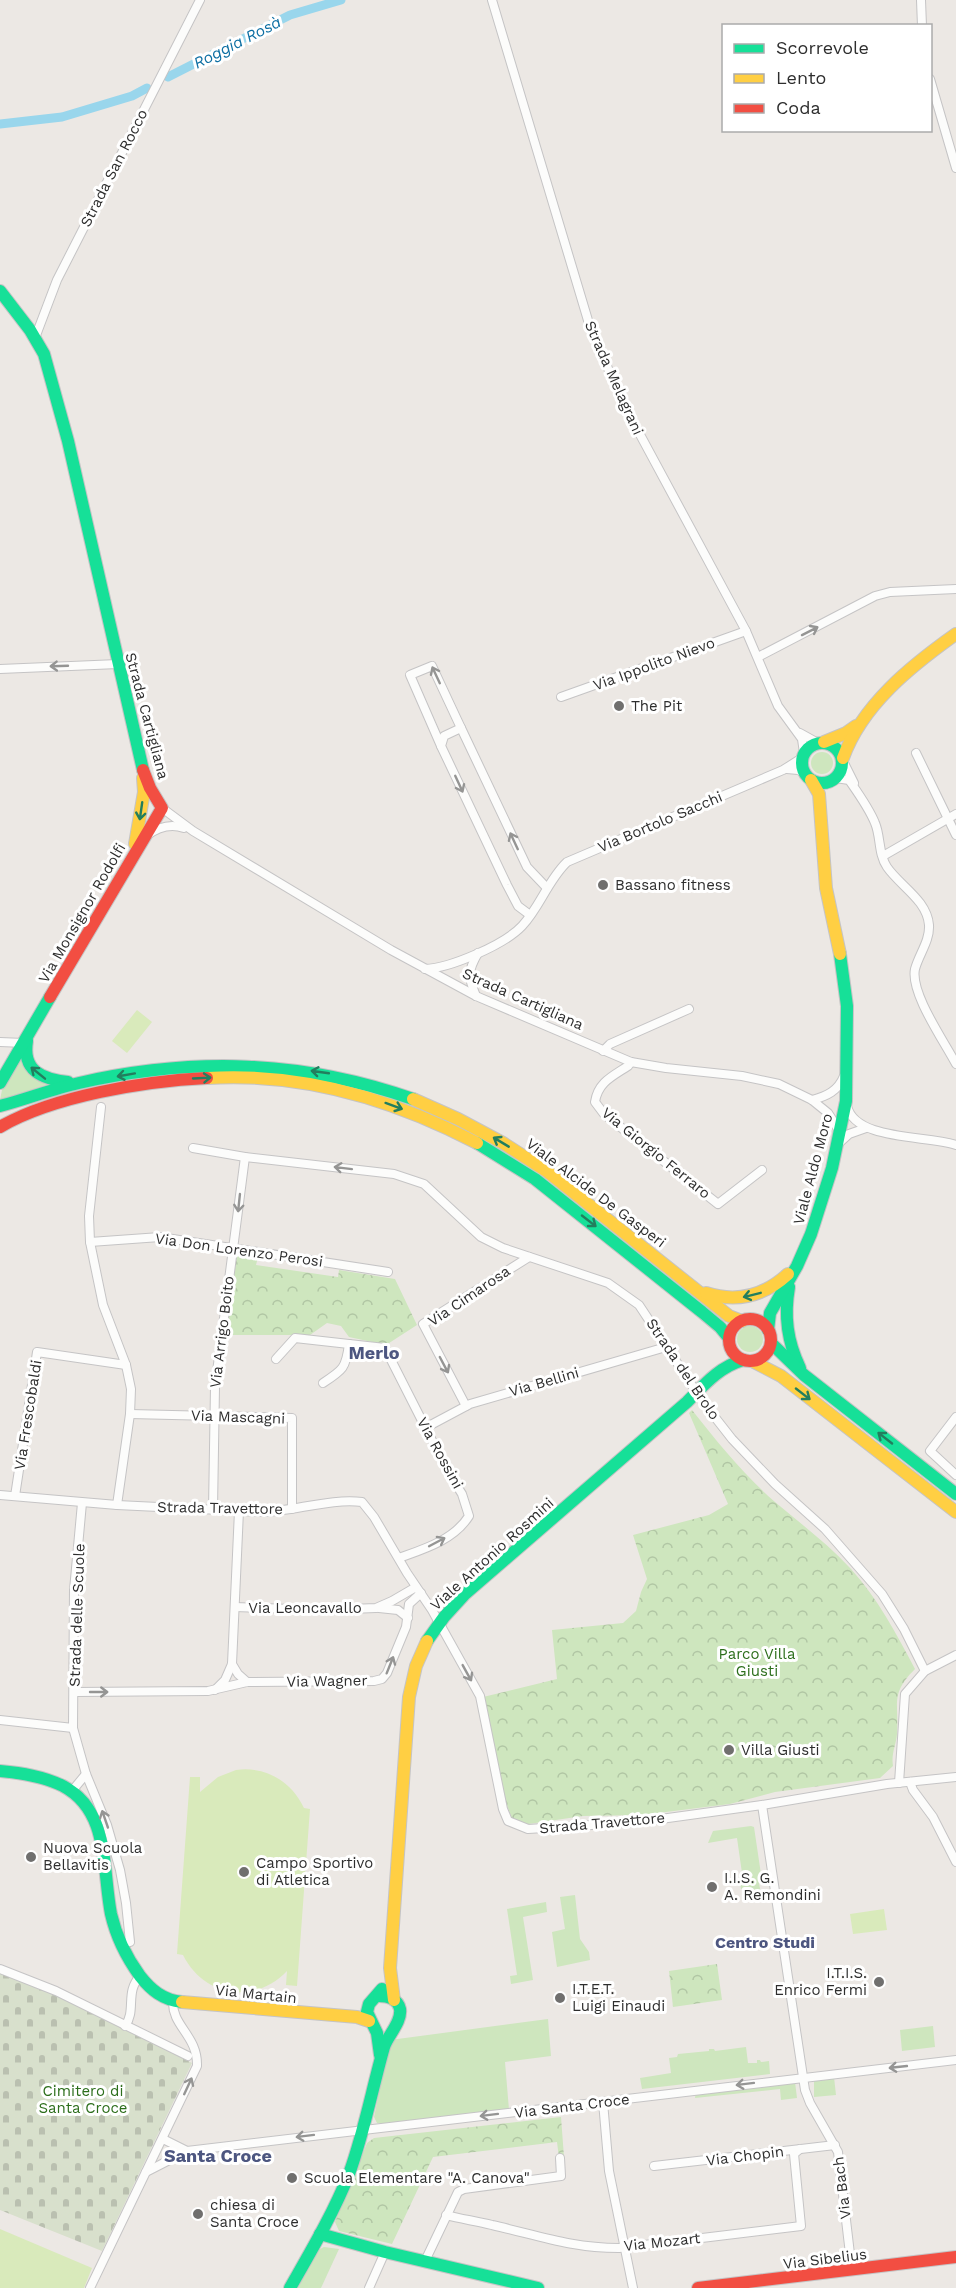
<svg xmlns="http://www.w3.org/2000/svg" width="956" height="2288" viewBox="0 0 956 2288" font-family="'Work Sans',sans-serif">
<style>
.grass{fill:#cee6be}
.cemetery{fill:url(#cemetery-stones)}
.park{fill:url(#park-crowns)}
.pitch{fill:#d9eabb}
.lines{fill:none;stroke-linecap:round;stroke-linejoin:round}
.canal{stroke:#99d6ec;stroke-width:9}
.street-casing{stroke:#c5c4c5;stroke-width:10}
.fast-casing{stroke:#c5c4c5;stroke-width:14}
.slow-casing{stroke:#c5c4c5;stroke-width:14}
.jam-casing{stroke:#c5c4c5;stroke-width:14}
.street{stroke:#fcfcfb;stroke-width:8}
.fast{stroke:#16e098;stroke-width:12}
.slow{stroke:#ffcf43;stroke-width:12}
.jam{stroke:#f24e42;stroke-width:12}
.oneway{stroke:#959594}
.oneway2{stroke:#237e5e}
.poi-dot{fill:#706f6e;stroke:#fff;stroke-width:2}
.labels{text-anchor:middle;stroke-width:6;stroke-linejoin:round;paint-order:stroke}
.street-label{font-size:15px;fill:#2e2e2e;stroke:#fff}
.poi-label{font-size:15px;fill:#2e2e2e;stroke:#fff;text-anchor:start}
.park-label{font-size:15px;fill:#2c6e1b;stroke:#fff}
.water-label{font-size:16px;font-style:italic;fill:#0d6fa3;stroke:#fff}
.neighbourhood-label{font-size:16px;font-weight:bold;fill:#4d5680;stroke:#fff}
.quarter-label{font-size:18px;font-weight:bold;fill:#4d5680;stroke:#fff}
</style>
<defs>
<pattern id="cemetery-stones" width="16" height="16" patternUnits="userSpaceOnUse" patternTransform="scale(1.5)"><rect width="16" height="16" fill="#d8e0cc"/><path d="M2 7V4a2 2 0 0 1 4 0v3zM10 15v-3a2 2 0 0 1 4 0v3z" fill="#bac0b0"/></pattern>
<pattern id="park-crowns" width="20" height="18" patternUnits="userSpaceOnUse" patternTransform="scale(1.5)"><rect width="20" height="18" fill="#cee6be"/><path d="M2 6a3 3 0 1 1 6 0M12 15a3 3 0 1 1 6 0" fill="none" stroke="#b1c6a4"/></pattern>
</defs>
<rect width="100%" height="100%" fill="#ece8e4"/>
<g class="grass">
<circle cx="822" cy="763" r="11"/>
<path d="M23,1056L49,1084L0,1100L2,1090Z"/>
<circle cx="750" cy="1339" r="13"/>
<path d="M751,1826L754,1827L762,1881L759,1884L761,1893L746,1896L745,1888L741,1889L739,1874L742,1873L737,1838L708,1843L713,1831Z"/>
<path d="M575,1895L580,1939L589,1952L590,1960L557,1967L552,1932L565,1929L560,1897Z"/>
<path d="M546,1902L547,1912L523,1917L533,1980L511,1984L510,1976L517,1975L507,1909Z"/>
<path d="M548,2019L551,2056L505,2062L509,2110L385,2124L377,2123L374,2117L390,2040Z"/>
<path d="M933,2026L935,2047L902,2051L900,2030Z"/>
<path d="M746,2047L748,2063H757V2060H760L761,2062L769,2061L770,2074L642,2089L640,2078L671,2073L669,2058L677,2057L678,2054L709,2051V2049H714L715,2051Z"/>
<path d="M834,2077L836,2095L814,2097V2081Z"/>
<path d="M795,2082L797,2098L781,2100L780,2089L695,2098L696,2091Z"/>
<path d="M324,2247L339,2249L321,2288H298L318,2250Z"/>
</g>
<path class="cemetery" d="M0,1971L54,1992L192,2063L102,2251L0,2210Z"/>
<g class="park">
<path d="M237,1255L258,1257L256,1265L338,1277L339,1270L395,1279L417,1325L386,1345L349,1337L341,1326L327,1323L310,1335H225Z"/>
<path d="M692,1410C718,1443 744,1475 775,1502C801,1524 828,1544 851,1569C878,1599 896,1633 915,1669C890,1694 899,1702 897,1734C896,1745 891,1754 893,1766L880,1778L775,1792L730,1804L642,1815L583,1816L522,1825L512,1819L503,1794L483,1697L557,1679L552,1630L623,1623L636,1611L641,1592L647,1579L633,1535L709,1515L728,1504L689,1413Z"/>
<path d="M717,1964L722,2000L673,2007L669,1971Z"/>
<path d="M561,2117L564,2157L559,2158L557,2142L433,2157L392,2244L339,2231L335,2222L367,2143L374,2138Z"/>
</g>
<g class="pitch">
<path d="M137,1010L152,1022L127,1053L112,1041Z"/>
<path d="M236,1770C266,1766 291,1781 304,1808L310,1809L297,1986L286,1985L287,1971C255,2005 204,1997 183,1955L177,1954L190,1777H200V1792L218,1777Z"/>
<path d="M884,1909L887,1930L853,1934L850,1914Z"/>
<path d="M0,2229L92,2268L84,2288H0Z"/>
</g>
<g class="lines">
<g class="canal">
<path d="M168,77L290,15L341,0"/>
<path d="M0,124L62,117L132,96L147,88"/>
</g>
<defs>
<g id="street">
<path d="M492,0L590,327L623,403L746,631L778,706L802,739L804,753"/>
<path d="M921,0L922,26"/>
<path d="M930,79L956,168"/>
<path d="M35,338L57,280L200,0"/>
<path d="M758,657L875,596L890,592L956,589"/>
<path d="M0,669L118,664"/>
<path d="M561,697L746,631"/>
<path d="M800,733L818,743"/>
<path d="M441,746L410,675L432,666L461,728"/>
<path d="M916,753L956,835"/>
<path d="M843,761L854,783"/>
<path d="M787,769L798,770L805,773"/>
<path d="M836,778L849,780C858,793 869,808 875,823C881,837 878,854 887,867C900,886 927,900 929,925C930,941 919,954 915,969C910,993 944,1041 956,1064"/>
<path d="M162,808L193,831L391,950L476,996L631,1062L666,1068L742,1076L779,1084L812,1100L828,1113L840,1132"/>
<path d="M146,836C158,827 170,823 184,828"/>
<path d="M883,856L956,814"/>
<path d="M530,915L518,906L507,885L441,746L444,736L461,728L527,867L547,888"/>
<path d="M425,969C450,968 504,945 522,926C540,907 548,880 567,862L783,770L802,758"/>
<path d="M476,996C468,977 467,972 478,953"/>
<path d="M0,1042L24,1043"/>
<path d="M603,1051L610,1044L689,1009"/>
<path d="M631,1062L628,1066C613,1076 598,1082 595,1102L604,1114L718,1204L762,1170"/>
<path d="M812,1100C827,1096 838,1091 844,1076"/>
<path d="M847,1106C855,1141 927,1135 956,1145"/>
<path d="M101,1107L89,1216L90,1242L103,1305L126,1365L131,1389L130,1414L117,1505"/>
<path d="M838,1144L849,1134L866,1128"/>
<path d="M193,1148L245,1157L394,1174L424,1184L481,1237L503,1248L608,1283L639,1305L703,1402L732,1439L775,1484L825,1529L882,1594L904,1629L925,1671"/>
<path d="M90,1242L160,1237L388,1272"/>
<path d="M276,1359L295,1338L385,1348L447,1470L462,1494L469,1516C454,1540 424,1549 399,1558"/>
<path d="M323,1383C343,1370 346,1368 349,1344"/>
<path d="M466,1406L423,1324L529,1257"/>
<path d="M130,1414L292,1418V1509"/>
<path d="M956,1417L930,1451L956,1475"/>
<path d="M425,1428L470,1404L666,1347"/>
<path d="M0,1495L117,1505L263,1512C294,1511 332,1498 362,1502L374,1517L407,1573L432,1610L480,1696L503,1809L508,1821L528,1829L639,1822L762,1805L887,1784L956,1777"/>
<path d="M15,1496L37,1352L126,1365"/>
<path d="M82,1503L74,1590L73,1728L86,1774L107,1825L120,1870L126,1903L130,1942"/>
<path d="M213,1509L215,1387L245,1157"/>
<path d="M235,1607L324,1610L376,1608L392,1601L416,1587"/>
<path d="M379,1608L398,1610L408,1618"/>
<path d="M232,1664L238,1674L247,1682"/>
<path d="M215,1690L225,1680L232,1664L239,1511"/>
<path d="M75,1692L208,1691L247,1682L374,1681L382,1679L387,1673L406,1627L409,1604L421,1593"/>
<path d="M0,1720L73,1728"/>
<path d="M910,1782L913,1790L933,1817L956,1862"/>
<path d="M899,1783L905,1694L925,1671L956,1655"/>
<path d="M72,1791L86,1774"/>
<path d="M762,1805L805,2090L810,2103L838,2152L852,2271"/>
<path d="M0,1969L56,1991L188,2056"/>
<path d="M125,2026C137,2010 124,1992 141,1975"/>
<path d="M603,2102L609,2171L633,2288"/>
<path d="M163,2139L187,2151"/>
<path d="M654,2166L835,2145"/>
<path d="M146,2172L187,2151L956,2060"/>
<path d="M446,2215C461,2219 476,2221 492,2225C537,2235 571,2248 619,2248L801,2226L794,2154L800,2149"/>
<path d="M425,2261L458,2192L464,2189L561,2176L560,2158"/>
<path d="M90,2288L197,2066C198,2036 172,2026 173,2002"/>
<path d="M369,2288L385,2252"/>
</g>
<g id="fast">
<path d="M0,291L30,330L44,354L68,441L143,770"/>
<circle cx="822" cy="763" r="20"/>
<path d="M27,1041C22,1071 42,1079 68,1082"/>
<path d="M0,1083L50,997"/>
<path d="M0,1106C27,1099 52,1089 79,1083C194,1057 302,1060 413,1099"/>
<path d="M477,1143L535,1179L702,1312L720,1327L729,1338"/>
<path d="M789,1287C784,1316 787,1341 800,1368"/>
<path d="M768,1330L770,1313L797,1266L811,1234L832,1168L846,1101L847,1006L840,954"/>
<path d="M771,1343L804,1375L956,1494"/>
<path d="M427,1641L444,1617L465,1594L687,1402C704,1385 719,1367 743,1360"/>
<path d="M0,1771C21,1773 43,1776 63,1786C110,1811 102,1868 111,1914C116,1936 127,1958 140,1976C151,1990 163,2000 182,2002"/>
<path d="M380,2055L377,2033L367,2012L369,2004L382,1989"/>
<path d="M320,2234L385,2252L538,2288"/>
<path d="M290,2288C311,2251 333,2214 349,2174C364,2133 372,2089 384,2047C388,2035 402,2022 400,2009C398,1999 388,1996 379,1996"/>
</g>
<g id="slow">
<path d="M824,742L846,733L856,726"/>
<path d="M843,758C862,705 911,666 956,634"/>
<path d="M811,780L819,794L826,888L840,954"/>
<path d="M135,844L144,792L143,778"/>
<path d="M207,1078C302,1072 393,1099 477,1143"/>
<path d="M413,1099L458,1119L503,1143L548,1172L729,1316L742,1321"/>
<path d="M706,1293C737,1303 764,1296 788,1274"/>
<path d="M754,1362L781,1376L956,1512"/>
<path d="M394,2000L390,1968L409,1697L416,1666L427,1641"/>
<path d="M182,2002L357,2017L369,2021"/>
</g>
<g id="jam">
<path d="M50,997L162,808L150,788L143,770"/>
<path d="M0,1127C53,1096 145,1081 207,1078"/>
<circle cx="750" cy="1340" r="21"/>
<path d="M698,2288L956,2257"/>
</g>
</defs>
<use href="#street" class="street-casing"/>
<use href="#fast" class="fast-casing"/>
<use href="#slow" class="slow-casing"/>
<use href="#jam" class="jam-casing"/>
<use href="#street" class="street"/>
<use href="#fast" class="fast"/>
<use href="#slow" class="slow"/>
<use href="#jam" class="jam"/>
</g>
<defs><path id="oneway-shaft" d="M-6 0H5M1.5-3L5.5 0L1.5 3" fill="none" stroke-width="1.6" stroke-linecap="round" stroke-linejoin="round" transform="scale(1.5)"/></defs>
<g class="oneway">
<use href="#oneway-shaft" transform="translate(810 631) rotate(-27)"/>
<use href="#oneway-shaft" transform="translate(59 666) rotate(178)"/>
<use href="#oneway-shaft" transform="translate(436 675) rotate(-115)"/>
<use href="#oneway-shaft" transform="translate(459 784) rotate(65)"/>
<use href="#oneway-shaft" transform="translate(514 841) rotate(-115)"/>
<use href="#oneway-shaft" transform="translate(343 1168) rotate(-173)"/>
<use href="#oneway-shaft" transform="translate(239 1203) rotate(96)"/>
<use href="#oneway-shaft" transform="translate(444 1365) rotate(62)"/>
<use href="#oneway-shaft" transform="translate(437 1542) rotate(-28)"/>
<use href="#oneway-shaft" transform="translate(390 1665) rotate(-68)"/>
<use href="#oneway-shaft" transform="translate(467 1673) rotate(61)"/>
<use href="#oneway-shaft" transform="translate(99 1692)"/>
<use href="#oneway-shaft" transform="translate(105 1819) rotate(-109)"/>
<use href="#oneway-shaft" transform="translate(898 2067) rotate(174)"/>
<use href="#oneway-shaft" transform="translate(745 2084) rotate(173)"/>
<use href="#oneway-shaft" transform="translate(188 2086) rotate(-65)"/>
<use href="#oneway-shaft" transform="translate(489 2115) rotate(173)"/>
<use href="#oneway-shaft" transform="translate(305 2136) rotate(173)"/>
</g>
<g class="oneway2">
<use href="#oneway-shaft" transform="translate(141 811) rotate(98)"/>
<use href="#oneway-shaft" transform="translate(320 1072) rotate(-172)"/>
<use href="#oneway-shaft" transform="translate(38 1073) rotate(-141)"/>
<use href="#oneway-shaft" transform="translate(126 1075) rotate(170)"/>
<use href="#oneway-shaft" transform="translate(202 1078) rotate(-3)"/>
<use href="#oneway-shaft" transform="translate(394 1106) rotate(20)"/>
<use href="#oneway-shaft" transform="translate(501 1142) rotate(-149)"/>
<use href="#oneway-shaft" transform="translate(589 1221) rotate(38)"/>
<use href="#oneway-shaft" transform="translate(752 1295) rotate(166)"/>
<use href="#oneway-shaft" transform="translate(803 1394) rotate(38)"/>
<use href="#oneway-shaft" transform="translate(885 1438) rotate(-142)"/>
</g>
<g class="poi-dot">
<circle cx="619" cy="706" r="6"/>
<circle cx="603" cy="885" r="6"/>
<circle cx="729" cy="1750" r="6"/>
<circle cx="31" cy="1857" r="6"/>
<circle cx="244" cy="1872" r="6"/>
<circle cx="712" cy="1887" r="6"/>
<circle cx="879" cy="1982" r="6"/>
<circle cx="560" cy="1998" r="6"/>
<circle cx="292" cy="2178" r="6"/>
<circle cx="198" cy="2214" r="6"/>
</g>
<g class="labels">
<g class="street-label">
<text transform="translate(114 168) rotate(-63)" y="5">Strada San Rocco</text>
<text transform="translate(614 378) rotate(66)" y="5">Strada Melagrani</text>
<text transform="translate(654 664) rotate(-20)" y="5">Via Ippolito Nievo</text>
<text transform="translate(147 716) rotate(75)" y="5">Strada Cartigliana</text>
<text transform="translate(660 822) rotate(-23)" y="5">Via Bortolo Sacchi</text>
<text transform="translate(82 913) rotate(-60)" y="5">Via Monsignor Rodolfi</text>
<text transform="translate(523 999) rotate(24)" y="5">Strada Cartigliana</text>
<text transform="translate(656 1153) rotate(39)" y="5">Via Giorgio Ferraro</text>
<text transform="translate(813 1169) rotate(-75)" y="5">Viale Aldo Moro</text>
<text transform="translate(596 1193) rotate(37)" y="5">Viale Alcide De Gasperi</text>
<text transform="translate(239 1250) rotate(8)" y="5">Via Don Lorenzo Perosi</text>
<text transform="translate(469 1296) rotate(-34)" y="5">Via Cimarosa</text>
<text transform="translate(222 1332) rotate(-83)" y="5">Via Arrigo Boito</text>
<text transform="translate(683 1369) rotate(56)" y="5">Strada del Brolo</text>
<text transform="translate(544 1382) rotate(-16)" y="5">Via Bellini</text>
<text transform="translate(28 1415) rotate(-81)" y="5">Via Frescobaldi</text>
<text transform="translate(238 1417) rotate(2)" y="5">Via Mascagni</text>
<text transform="translate(440 1453) rotate(61)" y="5">Via Rossini</text>
<text transform="translate(220 1508) rotate(1)" y="5">Strada Travettore</text>
<text transform="translate(492 1554) rotate(-42)" y="5">Viale Antonio Rosmini</text>
<text x="305" y="1613">Via Leoncavallo</text>
<text transform="translate(77 1615) rotate(-88)" y="5">Strada delle Scuole</text>
<text transform="translate(327 1681) rotate(-1)" y="5">Via Wagner</text>
<text transform="translate(602 1823) rotate(-5)" y="5">Strada Travettore</text>
<text transform="translate(256 1994) rotate(6)" y="5">Via Martain</text>
<text transform="translate(572 2106) rotate(-7)" y="5">Via Santa Croce</text>
<text transform="translate(745 2156) rotate(-7)" y="5">Via Chopin</text>
<text transform="translate(842 2188) rotate(-97)" y="5">Via Bach</text>
<text transform="translate(662 2242) rotate(-6)" y="5">Via Mozart</text>
<text transform="translate(825 2259) rotate(-7)" y="5">Via Sibelius</text>
</g>
<g class="poi-label">
<text x="631" y="711">The Pit</text>
<text x="615" y="890">Bassano fitness</text>
<text x="741" y="1755">Villa Giusti</text>
<text x="43" y="1853">Nuova Scuola<tspan x="43" dy="17">Bellavitis</tspan></text>
<text x="256" y="1868">Campo Sportivo<tspan x="256" dy="17">di Atletica</tspan></text>
<text x="724" y="1883">I.I.S. G.<tspan x="724" dy="17">A. Remondini</tspan></text>
<text x="867" y="1978" text-anchor="end">I.T.I.S.<tspan x="867" dy="17">Enrico Fermi</tspan></text>
<text x="572" y="1994">I.T.E.T.<tspan x="572" dy="17">Luigi Einaudi</tspan></text>
<text x="304" y="2183">Scuola Elementare "A. Canova"</text>
<text x="210" y="2210">chiesa di<tspan x="210" dy="17">Santa Croce</tspan></text>
</g>
<g class="park-label">
<text x="757" y="1659">Parco Villa<tspan x="757" dy="17">Giusti</tspan></text>
<text x="83" y="2096">Cimitero di<tspan x="83" dy="17">Santa Croce</tspan></text>
</g>
<g class="water-label">
<text transform="translate(237 42) rotate(-27)" y="6">Roggia Rosà</text>
</g>
<g class="neighbourhood-label">
<text x="765" y="1948">Centro Studi</text>
</g>
<g class="quarter-label">
<text x="374" y="1359">Merlo</text>
<text x="218" y="2162">Santa Croce</text>
</g>
</g>
<rect x="722" y="24" width="210" height="108" fill="#ffffff" stroke="#ababab" stroke-width="1.5"/>
<rect x="734" y="44" width="30" height="9" fill="#16e098" stroke="#ababab" stroke-width="1.5"/>
<text x="776" y="54" font-size="18" fill="#2e2e2e">Scorrevole</text>
<rect x="734" y="74" width="30" height="9" fill="#ffcf43" stroke="#ababab" stroke-width="1.5"/>
<text x="776" y="84" font-size="18" fill="#2e2e2e">Lento</text>
<rect x="734" y="104" width="30" height="9" fill="#f24e42" stroke="#ababab" stroke-width="1.5"/>
<text x="776" y="114" font-size="18" fill="#2e2e2e">Coda</text>
</svg>
